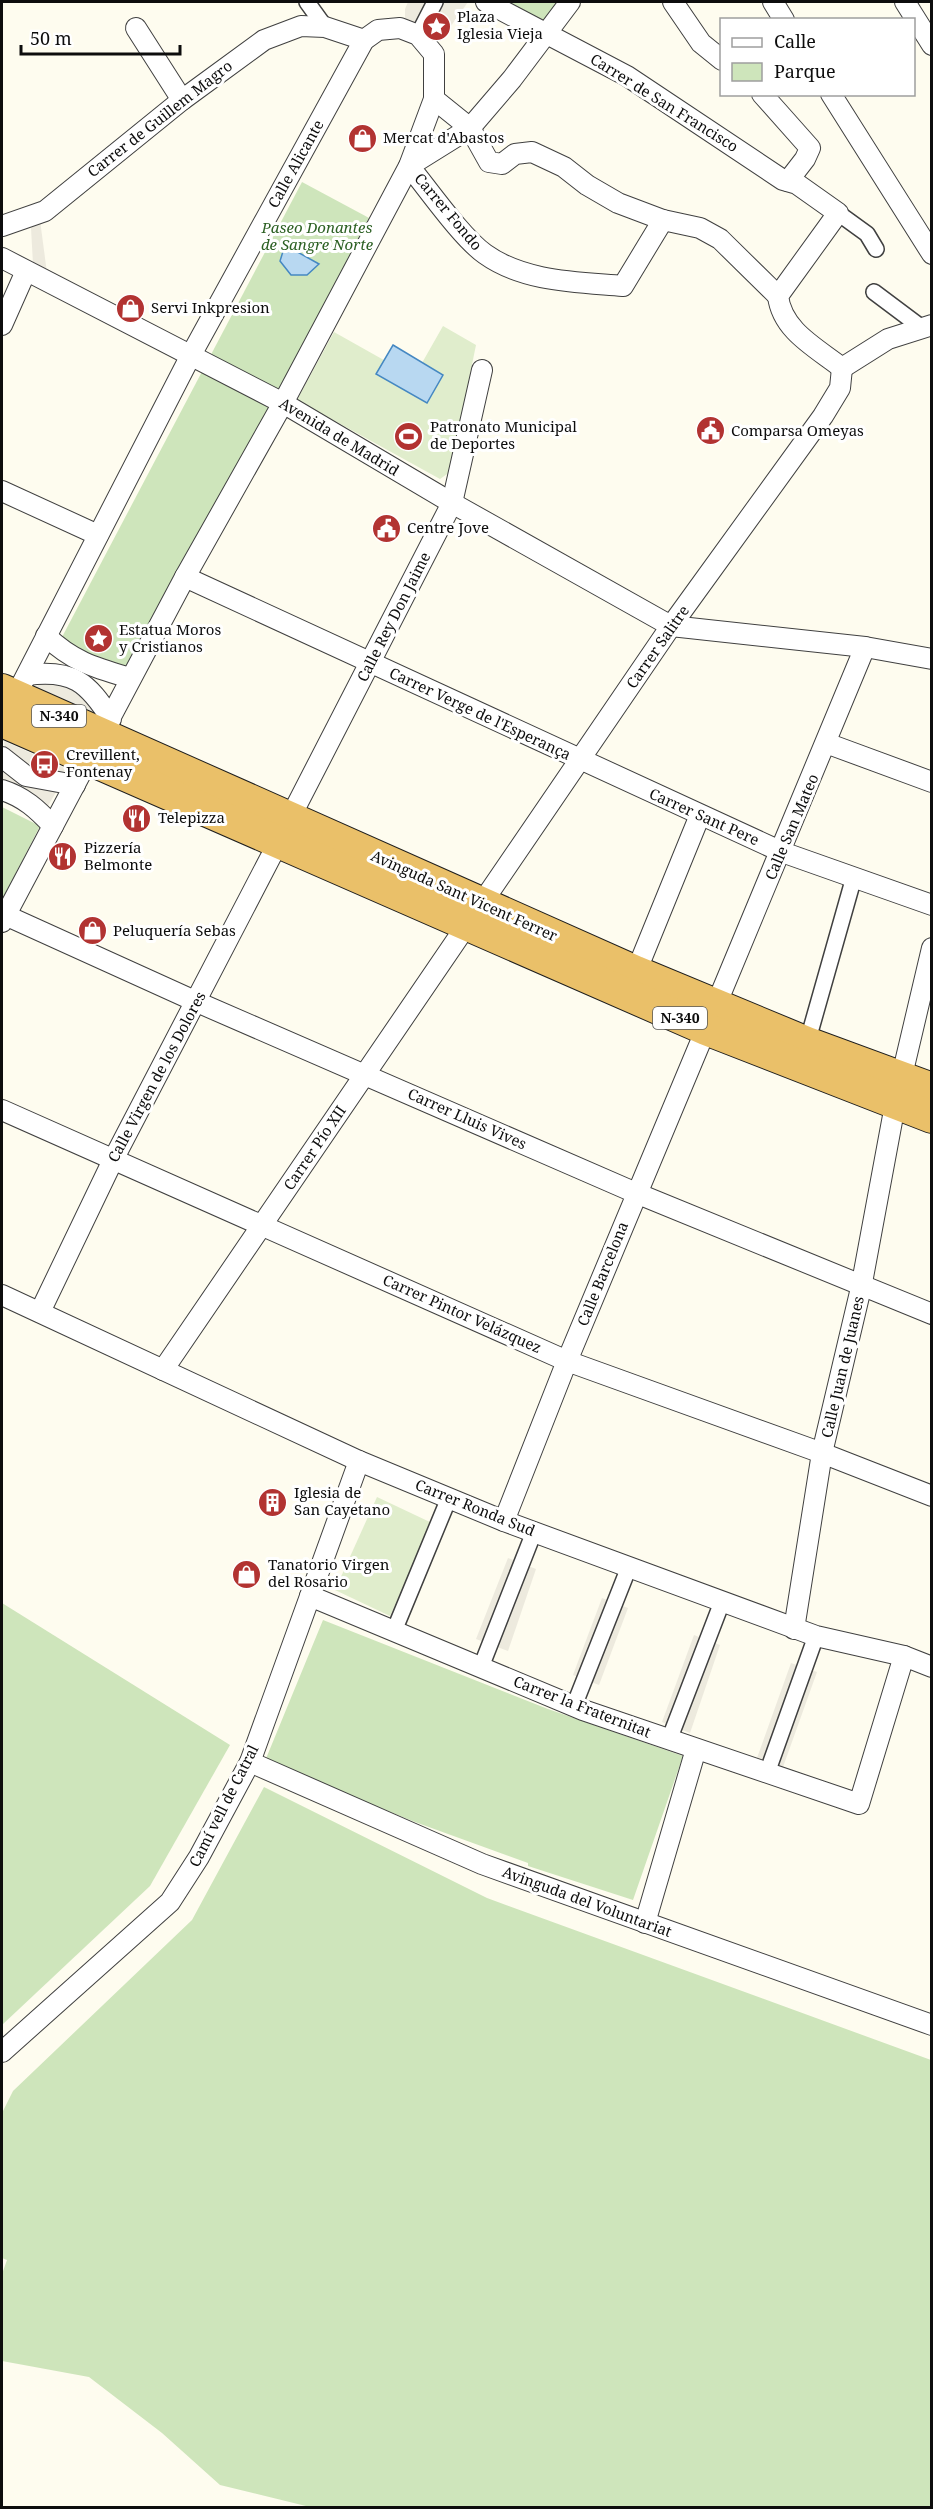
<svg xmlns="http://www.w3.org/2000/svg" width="933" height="2509" viewBox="0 0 933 2509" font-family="'Noto Serif',serif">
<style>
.green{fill:#cee5bb}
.pitch{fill:#e0edcc}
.plaza{fill:#edeade}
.water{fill:#b8d8f1;stroke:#4588c2;stroke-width:1.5}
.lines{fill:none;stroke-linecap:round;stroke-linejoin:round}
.pedestrian-casing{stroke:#404040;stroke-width:18}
.minor-casing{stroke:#404040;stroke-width:22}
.trunk-casing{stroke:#1e1e1e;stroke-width:34}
.pedestrian{stroke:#fff;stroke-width:15}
.minor{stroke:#fff;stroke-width:20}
.trunk{stroke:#eac069;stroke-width:32}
.labels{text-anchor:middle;stroke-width:6;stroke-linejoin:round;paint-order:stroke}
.shield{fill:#fff;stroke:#565656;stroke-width:1.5}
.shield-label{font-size:14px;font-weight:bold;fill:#0d0d0d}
.poi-label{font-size:15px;fill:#0d0d0d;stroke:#fff;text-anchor:start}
.street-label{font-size:15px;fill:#0d0d0d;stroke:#fff}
.park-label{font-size:15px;font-style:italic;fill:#2c6023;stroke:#fff}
</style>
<rect width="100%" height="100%" fill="#fefcef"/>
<g class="green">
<path d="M492,2H560L541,27Z"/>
<path d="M302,182L371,219L126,674L61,639Z"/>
<path d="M2,807L40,826L2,900Z"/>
<path d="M2,1603L230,1745L150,1886L2,2025Z"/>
<path d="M323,1620L548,1709L683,1756L633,1900L528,1866V1863L415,1822L265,1761Z"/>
<path d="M264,1787L487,1898L931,2060V2507H310L220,2485L162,2433L89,2377L2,2361V2274L7,2260L2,2258V2113L13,2091L192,1920Z"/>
</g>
<g class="pitch">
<path d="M443,326L476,345L450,472L440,479L297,400L334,332L414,377Z"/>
<path d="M377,1497L432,1523L390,1616L335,1590Z"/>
</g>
<g class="plaza">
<path d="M408,2H468L443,37L405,19V9Z"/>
<path d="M40,220L47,273L33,264L31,228Z"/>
<path d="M45,681L73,685L97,710L95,714L35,687Z"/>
<path d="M4,741L67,769L59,774H35L5,751Z"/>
<path d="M2,766L59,787L45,811L2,782Z"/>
<path d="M508,1558L536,1569L508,1651L476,1639Z"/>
<path d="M602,1598L628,1608L599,1685L573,1675Z"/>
<path d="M694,1635L720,1645L690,1733L662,1722Z"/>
<path d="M791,1663L817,1672L783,1767L757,1758Z"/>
</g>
<g class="water">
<path d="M285,245L319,264L307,275H291L280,261Z"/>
<path d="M393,345L443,375L427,403L376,374Z"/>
</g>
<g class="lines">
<defs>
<g id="pedestrian">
<path d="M307,2L325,27"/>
<path d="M418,35L435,2"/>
<path d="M838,213L867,234L876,249"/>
<path d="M874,292L922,328"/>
<path d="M807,1043L854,877"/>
<path d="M394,1631L449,1498"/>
<path d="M481,1667L534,1532"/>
<path d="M574,1706L629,1567"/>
<path d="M669,1740L722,1602"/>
<path d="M767,1773L816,1636"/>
</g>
<g id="minor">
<path d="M486,2L627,76L783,180L797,184L838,213L778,296C782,331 817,348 842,368"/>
<path d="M570,2L512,79L470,128L409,166C428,189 462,238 485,254C524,282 577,282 623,286L663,220"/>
<path d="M673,2L701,43L722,60"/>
<path d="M773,2L784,20"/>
<path d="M905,2L932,45"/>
<path d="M136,28L182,100"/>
<path d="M762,94L810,148L805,159L788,181"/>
<path d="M831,94L932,254"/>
<path d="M434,99L470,128L489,162L502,164L515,154L532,152L564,167L587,185L618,203L663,220L700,228L720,239L778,296"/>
<path d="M2,226L45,211L182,100L264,40L301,26L325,27L364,40"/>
<path d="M2,258L283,403L452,503L671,626L865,647L932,659"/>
<path d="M2,325L26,271"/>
<path d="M842,368L888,339L932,325"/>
<path d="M2,491L98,535"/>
<path d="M185,577L782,852L932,905"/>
<path d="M46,636C73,662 96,668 130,678"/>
<path d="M27,675C72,669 88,682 111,719"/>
<path d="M826,743L932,782"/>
<path d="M2,757L26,776L75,785"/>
<path d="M2,790C24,797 37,809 53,826"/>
<path d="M289,820L452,503L482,370"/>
<path d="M5,915L197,1002L636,1193L932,1314"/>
<path d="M2,922L185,577L283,403L409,166L434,99V54L418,35L400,28L378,30L364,40L191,355L11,705"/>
<path d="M636,972L700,815"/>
<path d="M716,1005L865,647"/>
<path d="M2,1110L567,1361L822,1453L932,1496"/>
<path d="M2,1295L359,1461L504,1521L816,1636L904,1656L932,1667"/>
<path d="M40,1312L113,1160L278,843"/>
<path d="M163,1370L671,626L823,416L840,388L842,368"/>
<path d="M504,1521L567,1361L706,1029"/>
<path d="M310,1596L583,1710L859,1804L904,1656"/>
<path d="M794,1629L822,1453L861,1288L895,1105L932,948"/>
<path d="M250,1762L482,1864L932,2025"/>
<path d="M645,1923L696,1749"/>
<path d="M2,2052L170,1902L199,1857L250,1762L359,1461"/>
</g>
<g id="trunk">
<path d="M2,690L636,972L807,1043L932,1089"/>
<path d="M2,721L706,1029L932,1117"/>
</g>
</defs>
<use href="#pedestrian" class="pedestrian-casing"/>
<use href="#minor" class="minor-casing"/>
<use href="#trunk" class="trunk-casing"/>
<use href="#pedestrian" class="pedestrian"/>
<use href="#minor" class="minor"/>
<use href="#trunk" class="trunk"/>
</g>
<defs>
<symbol id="sight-disc" viewBox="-11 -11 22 22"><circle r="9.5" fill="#b23331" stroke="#fff"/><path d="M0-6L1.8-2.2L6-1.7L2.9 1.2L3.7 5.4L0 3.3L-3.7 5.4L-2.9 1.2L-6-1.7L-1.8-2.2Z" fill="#fff"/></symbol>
<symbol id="shop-disc" viewBox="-11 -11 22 22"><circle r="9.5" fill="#b23331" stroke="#fff"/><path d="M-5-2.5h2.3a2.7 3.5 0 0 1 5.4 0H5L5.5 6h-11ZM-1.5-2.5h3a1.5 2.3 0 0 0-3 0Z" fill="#fff"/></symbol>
<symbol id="civic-disc" viewBox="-11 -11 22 22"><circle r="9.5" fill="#b23331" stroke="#fff"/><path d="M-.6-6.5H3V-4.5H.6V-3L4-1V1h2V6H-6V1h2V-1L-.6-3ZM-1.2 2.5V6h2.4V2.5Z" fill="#fff"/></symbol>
<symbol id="stadium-disc" viewBox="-11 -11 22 22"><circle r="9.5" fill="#b23331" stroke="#fff"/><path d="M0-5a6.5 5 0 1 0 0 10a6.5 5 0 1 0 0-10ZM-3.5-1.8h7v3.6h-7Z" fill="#fff"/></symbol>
<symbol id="bus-disc" viewBox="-11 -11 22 22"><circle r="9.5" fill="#b23331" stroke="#fff"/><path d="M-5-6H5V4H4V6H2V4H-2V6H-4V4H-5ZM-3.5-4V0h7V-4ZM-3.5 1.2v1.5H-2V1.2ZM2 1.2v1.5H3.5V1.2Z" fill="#fff"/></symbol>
<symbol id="restaurant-disc" viewBox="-11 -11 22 22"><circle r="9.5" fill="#b23331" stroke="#fff"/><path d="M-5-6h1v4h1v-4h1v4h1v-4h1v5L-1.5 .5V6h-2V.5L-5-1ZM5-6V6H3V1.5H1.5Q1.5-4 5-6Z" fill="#fff"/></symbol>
<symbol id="building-disc" viewBox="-11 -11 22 22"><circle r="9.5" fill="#b23331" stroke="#fff"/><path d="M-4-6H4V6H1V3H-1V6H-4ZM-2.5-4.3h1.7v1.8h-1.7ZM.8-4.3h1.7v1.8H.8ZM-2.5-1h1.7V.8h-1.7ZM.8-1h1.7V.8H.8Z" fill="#fff"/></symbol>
</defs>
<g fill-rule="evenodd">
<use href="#sight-disc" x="420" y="10" width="33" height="33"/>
<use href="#shop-disc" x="346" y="122" width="33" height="33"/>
<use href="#shop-disc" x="114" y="292" width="33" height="33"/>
<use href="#civic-disc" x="694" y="414" width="33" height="33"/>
<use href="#stadium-disc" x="392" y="420" width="33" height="33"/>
<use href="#civic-disc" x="370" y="512" width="33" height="33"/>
<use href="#sight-disc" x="82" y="622" width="33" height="33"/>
<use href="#bus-disc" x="28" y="748" width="33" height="33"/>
<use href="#restaurant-disc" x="120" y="802" width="33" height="33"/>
<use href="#restaurant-disc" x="46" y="840" width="33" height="33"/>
<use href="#shop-disc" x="76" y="914" width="33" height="33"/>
<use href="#building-disc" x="256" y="1486" width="33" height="33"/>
<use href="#shop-disc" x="230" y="1558" width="33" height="33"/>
</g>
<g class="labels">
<g class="shield">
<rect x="32" y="705" width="54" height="22" rx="4.5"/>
<rect x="653" y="1007" width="54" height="22" rx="4.5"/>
</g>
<g class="shield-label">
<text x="59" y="721">N-340</text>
<text x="680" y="1023">N-340</text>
</g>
<g class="poi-label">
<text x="457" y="22">Plaza<tspan x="457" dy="17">Iglesia Vieja</tspan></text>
<text x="383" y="143">Mercat d'Abastos</text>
<text x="151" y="313">Servi Inkpresion</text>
<text x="430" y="432">Patronato Municipal<tspan x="430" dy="17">de Deportes</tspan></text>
<text x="731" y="436">Comparsa Omeyas</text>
<text x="407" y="533">Centre Jove</text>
<text x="119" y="635">Estatua Moros<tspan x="119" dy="17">y Cristianos</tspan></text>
<text x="66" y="760">Crevillent,<tspan x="66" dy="17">Fontenay</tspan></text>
<text x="158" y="823">Telepizza</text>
<text x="84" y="853">Pizzería<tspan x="84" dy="17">Belmonte</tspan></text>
<text x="113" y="936">Peluquería Sebas</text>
<text x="294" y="1498">Iglesia de<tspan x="294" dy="17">San Cayetano</tspan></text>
<text x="268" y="1570">Tanatorio Virgen<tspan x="268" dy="17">del Rosario</tspan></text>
</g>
<g class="street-label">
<text transform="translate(664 103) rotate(32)" y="5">Carrer de San Francisco</text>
<text transform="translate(160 119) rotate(-38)" y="5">Carrer de Guillem Magro</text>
<text transform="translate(296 164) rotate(-61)" y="5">Calle Alicante</text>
<text transform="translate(448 212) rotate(50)" y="5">Carrer Fondo</text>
<text transform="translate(339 437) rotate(31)" y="5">Avenida de Madrid</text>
<text transform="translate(394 617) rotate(-63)" y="5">Calle Rey Don Jaime</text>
<text transform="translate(658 647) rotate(-55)" y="5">Carrer Salitre</text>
<text transform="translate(480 714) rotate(25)" y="5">Carrer Verge de l'Esperança</text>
<text transform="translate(704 817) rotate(24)" y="5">Carrer Sant Pere</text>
<text transform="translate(792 827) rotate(-67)" y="5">Calle San Mateo</text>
<text transform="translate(464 896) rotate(24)" y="5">Avinguda Sant Vicent Ferrer</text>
<text transform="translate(157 1077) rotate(-62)" y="5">Calle Virgen de los Dolores</text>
<text transform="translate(467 1119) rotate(24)" y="5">Carrer Lluis Vives</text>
<text transform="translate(315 1148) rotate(-56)" y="5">Carrer Pío XII</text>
<text transform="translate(603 1274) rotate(-68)" y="5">Calle Barcelona</text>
<text transform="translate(462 1314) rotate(24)" y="5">Carrer Pintor Velázquez</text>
<text transform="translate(843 1367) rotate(-77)" y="5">Calle Juan de Juanes</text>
<text transform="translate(475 1508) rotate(22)" y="5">Carrer Ronda Sud</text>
<text transform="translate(582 1707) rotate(21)" y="5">Carrer la Fraternitat</text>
<text transform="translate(224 1806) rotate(-63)" y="5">Camí vell de Catral</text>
<text transform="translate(587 1902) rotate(20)" y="5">Avinguda del Voluntariat</text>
</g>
<g class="park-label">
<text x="317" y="233">Paseo Donantes<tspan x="317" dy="17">de Sangre Norte</tspan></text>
</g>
</g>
<rect width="933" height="2509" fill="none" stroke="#0d0d0d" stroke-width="6"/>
<rect x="720" y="18" width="195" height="78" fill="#ffffff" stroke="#9e9e9e" stroke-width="1.5"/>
<rect x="732" y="38" width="30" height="9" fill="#ffffff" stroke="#9e9e9e" stroke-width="1.5"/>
<text x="774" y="48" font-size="18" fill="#0d0d0d">Calle</text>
<rect x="732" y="63" width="30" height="18" fill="#cee5bb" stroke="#9e9e9e" stroke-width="1.5"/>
<text x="774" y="78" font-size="18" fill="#0d0d0d">Parque</text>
<path d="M21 45v9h159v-9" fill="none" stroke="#0d0d0d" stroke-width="3"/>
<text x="30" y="45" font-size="18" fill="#0d0d0d" stroke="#ffffff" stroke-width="4.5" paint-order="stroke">50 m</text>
</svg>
